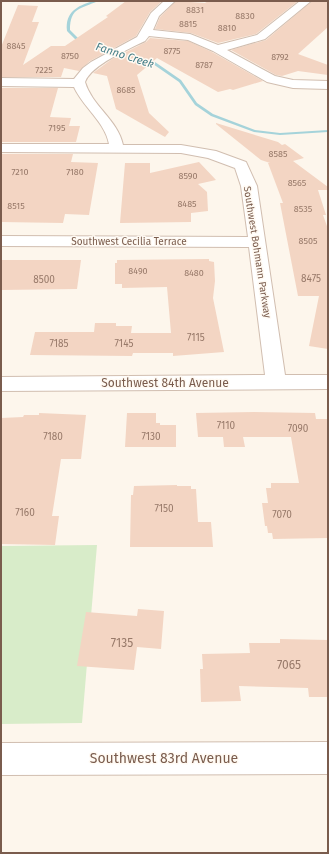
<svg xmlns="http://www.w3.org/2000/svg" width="329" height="854" viewBox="0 0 329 854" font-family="'Fira Sans',sans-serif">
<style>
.green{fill:#d8ecc9}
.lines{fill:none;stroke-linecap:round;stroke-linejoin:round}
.stream{fill:#a5d3da;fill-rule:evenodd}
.building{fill:#f3d5c3}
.street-casing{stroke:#d1beb0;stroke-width:2}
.street{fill:#fff;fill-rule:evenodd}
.labels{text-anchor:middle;stroke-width:3;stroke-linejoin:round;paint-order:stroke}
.far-number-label{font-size:9px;fill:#987a6a}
.far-street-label{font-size:10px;fill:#7a5c4d;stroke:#fffaf3}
.number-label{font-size:10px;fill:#987a6a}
.far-water-label{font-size:11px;font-style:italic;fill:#437c86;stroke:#fffaf3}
.street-label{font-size:12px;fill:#7a5c4d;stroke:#fffaf3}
.near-number-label{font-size:12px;fill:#987a6a}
.near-street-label{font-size:14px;fill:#7a5c4d;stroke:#fffaf3}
</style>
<rect width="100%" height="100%" fill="#fdf6ec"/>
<path class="green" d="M97,545L82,723L1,724V546Z"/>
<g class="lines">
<g class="stream">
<path d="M93,1H98C81,9 70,7 70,30L79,39L84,41L83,43L77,41L67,31C65,12 77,6 93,1Z"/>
<path d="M143,59L155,62L181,80L197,103L213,114L255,130L280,133L328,130V132L280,135L254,132L211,116L195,105L179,82L153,64L142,61Z"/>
</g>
</g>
<g class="building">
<path d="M126,1H162L150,12L136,36L90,61L79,71L64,68L61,77H1V47L18,5L38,6L32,22H39L23,65L51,46H65L108,17L106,16Z"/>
<path d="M176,1L205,3L208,1H298L256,34L218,43L191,33L155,29L160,17Z"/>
<path d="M312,1H328V27L298,54L328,65V75L298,71L282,76L276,75L231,50L266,40Z"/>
<path d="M150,38L188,41L212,52L263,81L233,90L230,89L218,92L157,58L137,75L149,113L169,132L165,137L116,109L107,76L93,73L112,59L146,42Z"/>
<path d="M1,88H58L50,117L71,118L69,126H80L76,142H1Z"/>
<path d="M216,123L278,142L282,145L285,144L304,158L293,161L328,187V190H318L326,215H323L328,229V349L309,346L319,296H298L280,203H283L268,163H270L261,160L216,124Z"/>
<path d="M1,154H73L71,162L98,163L89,215L65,214L63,223L1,222Z"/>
<path d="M199,162L216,180L198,184L207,192L208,211L191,213V222L120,223L125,163H150V173Z"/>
<path d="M209,259V261L214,262L215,281L213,298L224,352L173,356V353H133L132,356L30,355L35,332H94L95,323H116V326H132L131,333H171L167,287L122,288V284H115V263H117V260Z"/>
<path d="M1,260H81L77,289L1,290Z"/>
<path d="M254,412L315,413L316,419H328V538L273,539L272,533H268L267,526H265L262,503H268L266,488H271V483H299L291,437H243L245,447H224L223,437H198L196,413Z"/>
<path d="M39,413L86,415L81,459H61L52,516H59L55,545L1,544V418L23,417L24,415H39Z"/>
<path d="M127,413H156V423H160V425H176V447H125Z"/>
<path d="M177,485V486H191V489H196L198,522H211L213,547H130L131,495H133L134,486Z"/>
<path d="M138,609L164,611L161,649L137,647L134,670L77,666L86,612L137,616Z"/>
<path d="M280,639L328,640V697H309L308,688L239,686L241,701L201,702L200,669H203L202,654L250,653L249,643H280Z"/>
</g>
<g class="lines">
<defs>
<g id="street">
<path d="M164,1H175L159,16L153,30L190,34L218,45L257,35L300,1H311L265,39L227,50L275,76L293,80L328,81V89L293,88L267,82L213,51L188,40L149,36L145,41C129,49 91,65 85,82C92,106 118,120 123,145H181L216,151L246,162L257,186L285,375H328V389L1,391V377L265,375L249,247L1,246V236L248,237L241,186L235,168L208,158L181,153L1,152V144H109C105,122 83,107 74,87L1,86V78L74,79L83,68L91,62L137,37L151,13Z"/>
<path d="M328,742V774L1,775V743Z"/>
</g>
</defs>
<use href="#street" class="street-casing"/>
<use href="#street" class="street"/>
</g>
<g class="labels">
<g class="far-number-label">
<text x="195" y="13">8831</text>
<text x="245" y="19">8830</text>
<text x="188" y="27">8815</text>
<text x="227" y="31">8810</text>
<text x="16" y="49">8845</text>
<text x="172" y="54">8775</text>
<text x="70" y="59">8750</text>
<text x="280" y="60">8792</text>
<text x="204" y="68">8787</text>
<text x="44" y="73">7225</text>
<text x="126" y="93">8685</text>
<text x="57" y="131">7195</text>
<text x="278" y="157">8585</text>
<text x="20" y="175">7210</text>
<text x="75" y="175">7180</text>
<text x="188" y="179">8590</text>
<text x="297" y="186">8565</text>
<text x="187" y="207">8485</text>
<text x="16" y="209">8515</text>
<text x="303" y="212">8535</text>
<text x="308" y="244">8505</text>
<text x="138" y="274">8490</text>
<text x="194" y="276">8480</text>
</g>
<g class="far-street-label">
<text x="129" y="245">Southwest Cecilia Terrace</text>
<text transform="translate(258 252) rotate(81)" y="4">Southwest Bohmann Parkway</text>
</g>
<g class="number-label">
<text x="311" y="282">8475</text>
<text x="44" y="283">8500</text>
<text x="196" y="341">7115</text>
<text x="59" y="347">7185</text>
<text x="124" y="347">7145</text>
<text x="226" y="429">7110</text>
<text x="298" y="432">7090</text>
<text x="53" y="440">7180</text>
<text x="151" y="440">7130</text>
<text x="164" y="512">7150</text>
<text x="25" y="516">7160</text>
<text x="282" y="518">7070</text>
</g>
<g class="far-water-label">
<text transform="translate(125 55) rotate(18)" y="4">Fanno Creek</text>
</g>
<g class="street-label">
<text x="165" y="387">Southwest 84th Avenue</text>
</g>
<g class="near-number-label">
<text x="122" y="647">7135</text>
<text x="289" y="669">7065</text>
</g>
<g class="near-street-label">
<text x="164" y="763">Southwest 83rd Avenue</text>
</g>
</g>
<rect width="329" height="854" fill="none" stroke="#7a5c4d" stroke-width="4"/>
</svg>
